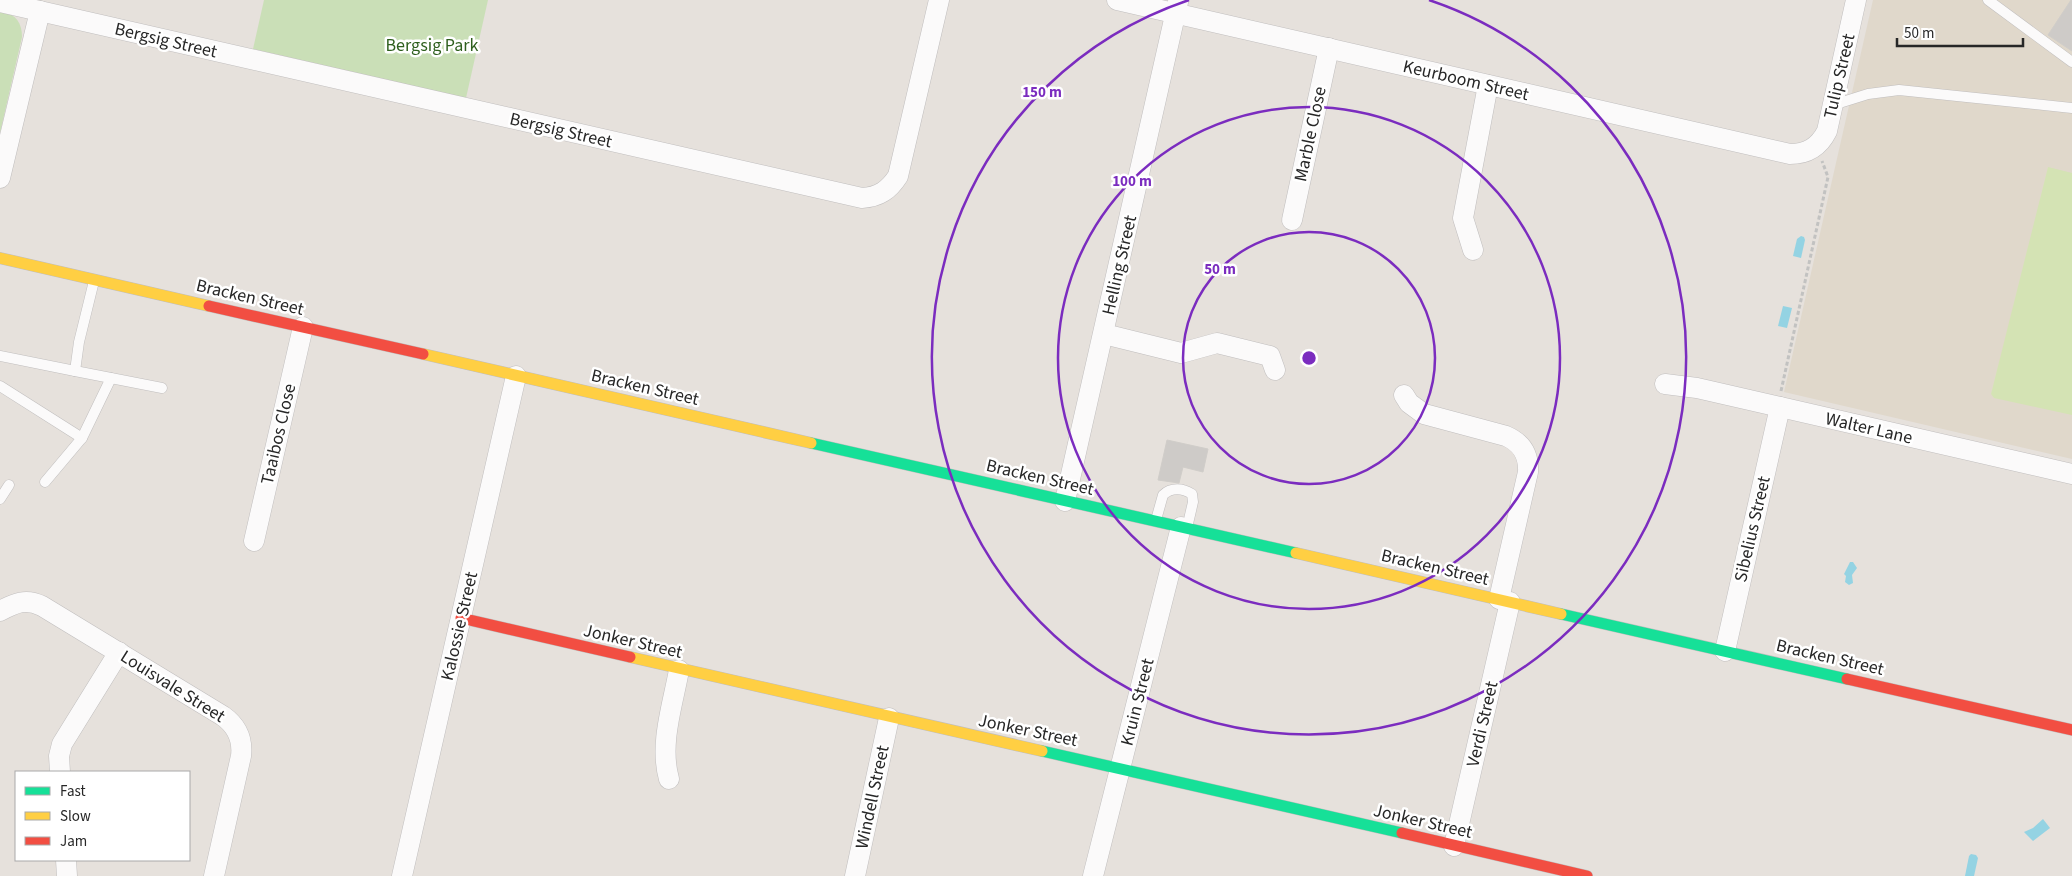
<svg xmlns="http://www.w3.org/2000/svg" width="2072" height="876" viewBox="0 0 2072 876" font-family="'Source Sans 3',sans-serif">
<style>
.education{fill:#e0d8cb}
.green{fill:#cadfb7}
.pitch{fill:#d4e3b4}
.water{fill:#94d3e3}
.building{fill:#cecbc8;stroke:#d0cdc9}
.lines{fill:none;stroke-linecap:round;stroke-linejoin:round}
.lane-casing{stroke:#c0bebe;stroke-width:11}
.street-casing{stroke:#c0bebe;stroke-width:21}
.fast-casing{stroke:#c0bebe;stroke-width:12}
.slow-casing{stroke:#c0bebe;stroke-width:12}
.jam-casing{stroke:#c0bebe;stroke-width:12}
.path{stroke:#c2c2c1;stroke-width:3;stroke-dasharray:4 2.5;stroke-linecap:butt}
.lane{stroke:#fbfafa;stroke-width:10}
.street{stroke:#fbfafa;stroke-width:20}
.fast{stroke:#16e098;stroke-width:11}
.slow{stroke:#ffcf43;stroke-width:11}
.jam{stroke:#f24e42;stroke-width:11}
.ring{fill:none;stroke:#7b2cbf;stroke-width:2.5}
.labels{text-anchor:middle;stroke-width:5;stroke-linejoin:round;paint-order:stroke}
.street-label{font-size:18px;fill:#272727;stroke:#fff}
.park-label{font-size:18px;fill:#2e5f1d;stroke:#fff}
.centre{fill:#7b2cbf;stroke:#fff;stroke-width:2.5}
.ring-label{font-size:15px;text-anchor:middle;font-weight:bold;fill:#7b2cbf;stroke:#fff;stroke-width:5;stroke-linejoin:round;paint-order:stroke}
</style>
<rect width="100%" height="100%" fill="#e6e1dc"/>
<path class="education" d="M1873,0H2072V459L1784,392Z"/>
<g class="green">
<path d="M264,0H488L466,98L253,49Z"/>
<path d="M2,12C16,14 22,23 22,37L0,133V13Z"/>
</g>
<path class="pitch" d="M2048,167L2072,173V415L1994,398L1991,394Z"/>
<g class="water">
<path d="M1801,236L1804,237L1805,240L1801,258L1793,256L1797,239Z"/>
<path d="M1783,306L1792,308L1787,328L1778,326Z"/>
<path d="M1850,562H1853L1857,568L1852,575L1853,583L1849,585L1845,582L1846,576L1844,574Z"/>
<path d="M2043,819L2050,828L2033,841L2024,832L2033,828Z"/>
<path d="M1971,854L1976,855L1978,858L1974,876H1965L1969,856Z"/>
</g>
<g class="building">
<path d="M2071,0H2072V51L2048,35Z"/>
<path d="M1167,440L1208,449L1203,472L1183,467L1179,483L1158,480Z"/>
</g>
<g class="lines">
<defs>
<g id="lane">
<path d="M1988,0L2072,62"/>
<path d="M1833,105L1868,94L1899,90L2072,108"/>
<path d="M0,356L75,371L79,342L94,281"/>
<path d="M75,371L162,388"/>
<path d="M0,386L82,438L111,378"/>
<path d="M45,482L82,438"/>
<path d="M0,499L9,485"/>
<path d="M1156,520L1163,495C1171,487 1183,488 1192,494L1193,502L1187,528"/>
</g>
<g id="street">
<path d="M1117,0L1790,154C1807,154 1819,147 1827,131L1856,0"/>
<path d="M0,2L862,198C879,197 889,190 898,176L939,0"/>
<path d="M0,178L40,11"/>
<path d="M1292,220L1329,48"/>
<path d="M1473,250L1463,218L1488,85"/>
<path d="M1104,334L1181,353L1217,343L1270,356L1275,370"/>
<path d="M1665,384L1697,388L2072,474"/>
<path d="M1404,395L1409,403L1424,414L1506,436C1522,443 1529,455 1528,472L1499,599"/>
<path d="M1065,501L1178,2"/>
<path d="M254,541L303,327"/>
<path d="M0,611C15,603 26,598 42,606L223,716C237,726 243,739 241,756L214,876"/>
<path d="M1725,651L1780,407"/>
<path d="M60,772L59,756L62,744L119,652"/>
<path d="M669,779C659,744 673,704 679,670"/>
<path d="M1454,846L1510,602"/>
<path d="M66,860L67,876"/>
<path d="M402,876L516,376"/>
<path d="M855,876L889,718"/>
<path d="M1093,876L1181,527"/>
</g>
<g id="fast">
<path d="M811,443L1296,553"/>
<path d="M1561,614L1847,679"/>
<path d="M1042,751L1402,833"/>
</g>
<g id="slow">
<path d="M0,258L209,306"/>
<path d="M423,354L811,443"/>
<path d="M1296,553L1561,614"/>
<path d="M630,657L1042,751"/>
</g>
<g id="jam">
<path d="M209,306L423,354"/>
<path d="M461,618L630,657"/>
<path d="M1847,679L2072,730"/>
<path d="M1402,833L1587,876"/>
</g>
</defs>
<use href="#lane" class="lane-casing"/>
<use href="#street" class="street-casing"/>
<use href="#fast" class="fast-casing"/>
<use href="#slow" class="slow-casing"/>
<use href="#jam" class="jam-casing"/>
<path class="path" d="M1781,391L1828,177L1822,161"/>
<use href="#lane" class="lane"/>
<use href="#street" class="street"/>
<use href="#fast" class="fast"/>
<use href="#slow" class="slow"/>
<use href="#jam" class="jam"/>
</g>
<g class="ring">
<circle cx="1309" cy="358" r="126"/>
<circle cx="1309" cy="358" r="251"/>
<path d="M1429 0A377 377 0 1 1 1189 0"/>
</g>
<g class="labels">
<g class="street-label">
<text transform="translate(166 40) rotate(13)" y="6">Bergsig Street</text>
<text transform="translate(1839 76) rotate(-77)" y="6">Tulip Street</text>
<text transform="translate(1466 80) rotate(13)" y="6">Keurboom Street</text>
<text transform="translate(561 130) rotate(13)" y="6">Bergsig Street</text>
<text transform="translate(1310 134) rotate(-78)" y="6">Marble Close</text>
<text transform="translate(1119 265) rotate(-77)" y="6">Helling Street</text>
<text transform="translate(250 297) rotate(13)" y="6">Bracken Street</text>
<text transform="translate(645 387) rotate(13)" y="6">Bracken Street</text>
<text transform="translate(1869 428) rotate(13)" y="6">Walter Lane</text>
<text transform="translate(278 434) rotate(-77)" y="6">Taaibos Close</text>
<text transform="translate(1040 477) rotate(13)" y="6">Bracken Street</text>
<text transform="translate(1752 529) rotate(-77)" y="6">Sibelius Street</text>
<text transform="translate(1435 567) rotate(13)" y="6">Bracken Street</text>
<text transform="translate(459 626) rotate(-77)" y="6">Kalossie Street</text>
<text transform="translate(633 641) rotate(13)" y="6">Jonker Street</text>
<text transform="translate(1830 657) rotate(13)" y="6">Bracken Street</text>
<text transform="translate(173 686) rotate(32)" y="6">Louisvale Street</text>
<text transform="translate(1137 702) rotate(-76)" y="6">Kruin Street</text>
<text transform="translate(1482 724) rotate(-77)" y="6">Verdi Street</text>
<text transform="translate(1028 730) rotate(12)" y="6">Jonker Street</text>
<text transform="translate(872 797) rotate(-78)" y="6">Windell Street</text>
<text transform="translate(1423 821) rotate(13)" y="6">Jonker Street</text>
</g>
<g class="park-label">
<text x="432" y="51">Bergsig Park</text>
</g>
</g>
<circle cx="1309" cy="358" r="8" class="centre"/>
<g class="ring-label">
<text x="1042" y="97">150 m</text>
<text x="1132" y="186">100 m</text>
<text x="1220" y="274">50 m</text>
</g>
<rect x="15" y="771" width="175" height="90" fill="#ffffff" stroke="#a9a9a9"/>
<rect x="25" y="787" width="25" height="8" fill="#16e098" stroke="#a9a9a9"/>
<text x="60" y="796" font-size="15" fill="#272727">Fast</text>
<rect x="25" y="812" width="25" height="8" fill="#ffcf43" stroke="#a9a9a9"/>
<text x="60" y="821" font-size="15" fill="#272727">Slow</text>
<rect x="25" y="837" width="25" height="8" fill="#f24e42" stroke="#a9a9a9"/>
<text x="60" y="846" font-size="15" fill="#272727">Jam</text>
<path d="M1897 38v8h126v-8" fill="none" stroke="#272727" stroke-width="2.5"/>
<text x="1904" y="38" font-size="15" fill="#272727" stroke="#ffffff" stroke-width="4" paint-order="stroke">50 m</text>
</svg>
